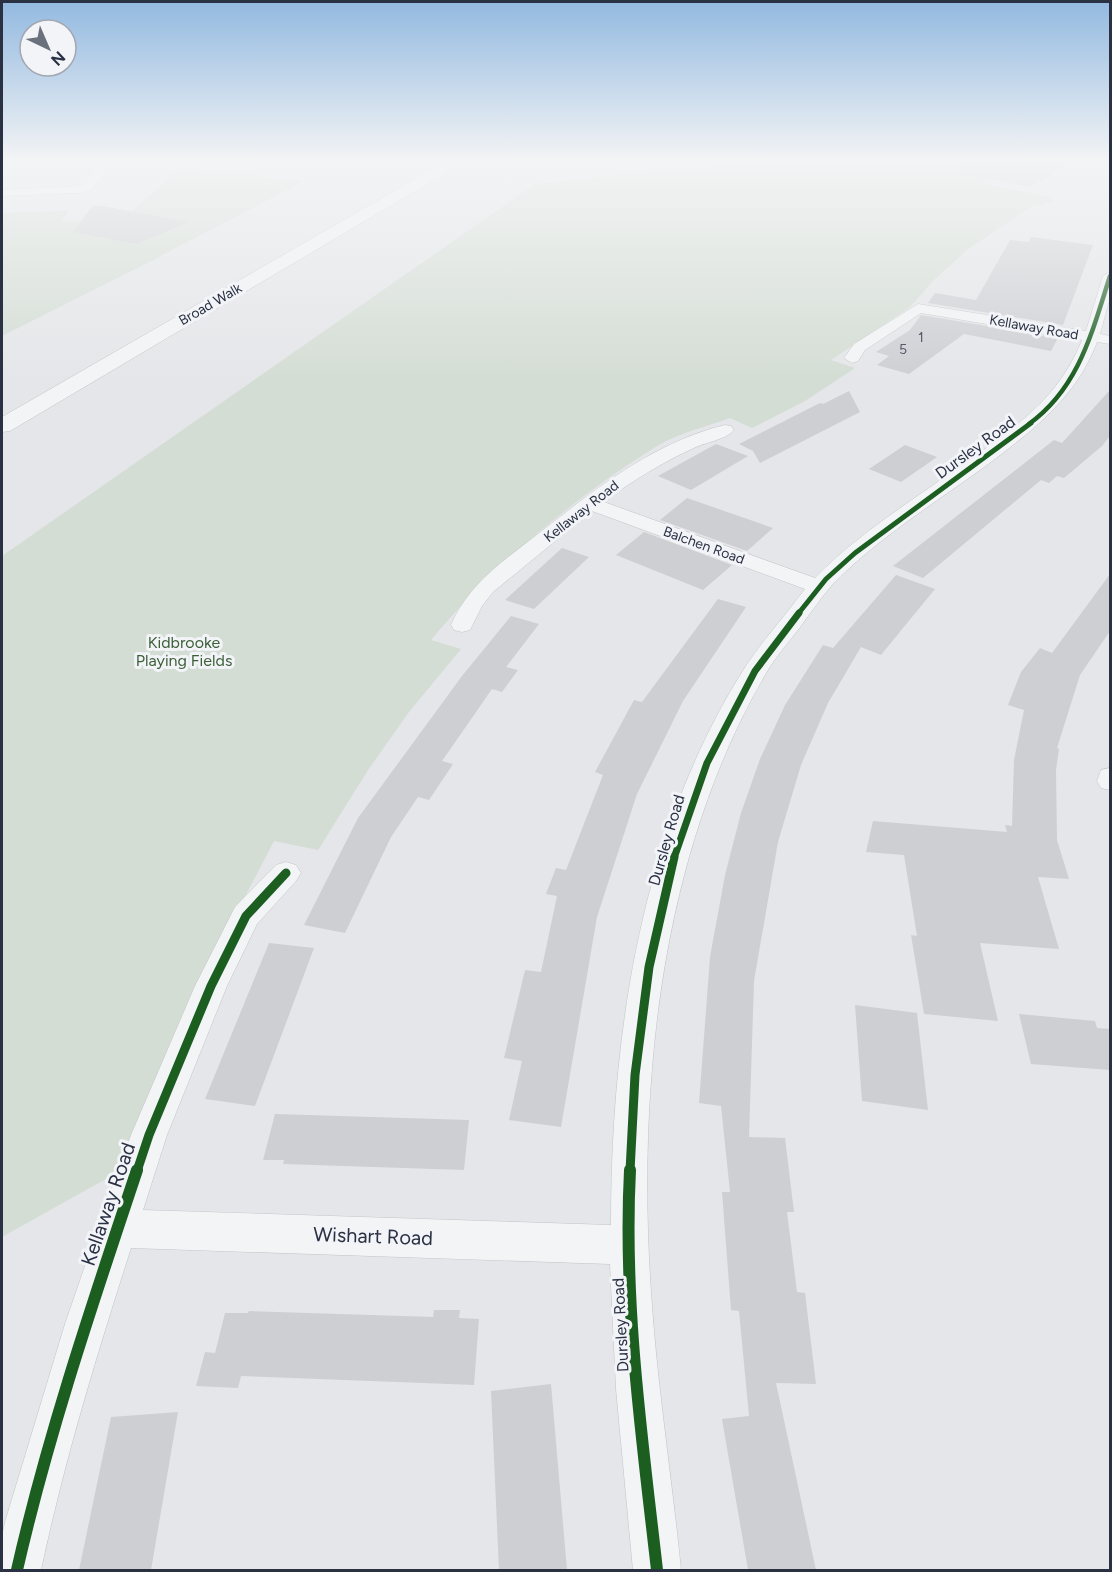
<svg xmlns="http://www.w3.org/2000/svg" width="1112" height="1572" viewBox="0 0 1112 1572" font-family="Figtree,sans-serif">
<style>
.green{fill:#d4ddd4}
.building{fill:#cecfd3}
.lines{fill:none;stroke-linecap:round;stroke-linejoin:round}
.minor-casing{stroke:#c2c4c7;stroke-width:1}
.tertiary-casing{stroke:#c2c4c7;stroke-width:1}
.minor{fill:#f3f4f6;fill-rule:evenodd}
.tertiary{fill:#f3f4f6;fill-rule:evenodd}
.cycleway-far4-casing{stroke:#f2f4f8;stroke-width:7}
.cycleway-far3-casing{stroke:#f2f4f8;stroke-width:8}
.cycleway-far2-casing{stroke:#f2f4f8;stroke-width:10}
.cycleway-far1-casing{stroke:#f2f4f8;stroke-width:13}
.cycleway-casing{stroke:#f2f4f8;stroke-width:16}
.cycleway-far4{stroke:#1b5e20;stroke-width:4.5}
.cycleway-far3{stroke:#1b5e20;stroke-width:5}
.cycleway-far2{stroke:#1b5e20;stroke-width:7}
.cycleway-far1{stroke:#1b5e20;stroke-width:9}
.cycleway{stroke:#1b5e20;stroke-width:12}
.labels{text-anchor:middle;stroke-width:6;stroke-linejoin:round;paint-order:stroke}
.far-street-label{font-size:14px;fill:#2a3143;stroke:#f2f4f8}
.number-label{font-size:14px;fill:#545968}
.street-label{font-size:16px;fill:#2a3143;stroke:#f2f4f8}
.park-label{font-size:16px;fill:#3c5f37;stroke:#f2f4f8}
.near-street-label{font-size:20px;fill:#2a3143;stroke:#f2f4f8}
</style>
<rect width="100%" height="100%" fill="#e4e6e9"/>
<g class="green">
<path d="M770,160H943L1003,168L981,183L1047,196L1053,201L1043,205L1035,204L967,250L932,282L910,307L831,360L855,368L805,401L752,428L730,418C706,427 678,433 657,446C573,498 494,565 431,640L461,649L409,712L368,770L318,850L274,841L209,966L122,1170L2,1237V556L535,184Z"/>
<path d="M178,170L304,181L155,259L2,336V213L68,211L62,221L120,222Z"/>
</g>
<g class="building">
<path d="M960,160H1079L1030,187L958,173Z"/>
<path d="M93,205L102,206L189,222L136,244L73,232Z"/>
<path d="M1031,237L1093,245L1063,325L928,303L935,293L976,300L1010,240L1029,242Z"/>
<path d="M921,315L1058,338L1051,351L964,334L909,374L877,365L889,356L876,352L910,330Z"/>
<path d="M1110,390V436L1102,446L1064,478L1057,476L1049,483L1041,480L923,578L893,566L1054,440L1062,443Z"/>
<path d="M849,391L860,412L760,463L753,451L739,444L820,403L823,404Z"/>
<path d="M716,444L748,456L691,490L658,476Z"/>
<path d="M905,445L937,457L901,482L869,469Z"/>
<path d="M687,498L773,528L747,551L660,520Z"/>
<path d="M644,532L732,565L703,590L616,555Z"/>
<path d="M562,548L589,557L534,609L505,600Z"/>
<path d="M1110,574V631L1080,675L1057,748L1059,749L1056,770L1057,840L1069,879L1038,877L1059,949L980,943L998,1021L924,1014L911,935L917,936L904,855L866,852L873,821L1007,832L1005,825L1012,826L1014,760L1024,710L1008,705L1021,672L1040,648L1052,653Z"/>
<path d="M896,575L935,589L881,655L861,647L828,703L801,765L778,842L754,981L749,1137L785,1138L794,1212H787L797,1292L805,1293L816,1384L776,1383L816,1570H748L722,1419L749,1416L739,1311L731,1310L722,1192H730L721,1106L699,1103L710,957L725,875L741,813L760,759L785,705L823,645L833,648Z"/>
<path d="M718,599L746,607L683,701L637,794L597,917L561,1127L509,1120L522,1061L504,1058L525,970L541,972L557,896L546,894L556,868L566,870L603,775L595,772L634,700L642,702Z"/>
<path d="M511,616L539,624L506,667L518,670L502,692L492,689L442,761L453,764L429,800L418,797L391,837L345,933L304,925L358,818L462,676Z"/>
<path d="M269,943L314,948L255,1106L205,1099Z"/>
<path d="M855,1005L917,1013L928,1110L862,1101Z"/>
<path d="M1019,1014L1095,1021L1097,1028L1110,1029V1070L1031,1064Z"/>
<path d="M275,1114L469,1120L464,1170L283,1164L284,1160H263Z"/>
<path d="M434,1310H460L459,1318L479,1319L474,1385L241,1376L238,1388L196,1386L205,1352L215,1353L225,1313H248L249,1311L433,1317Z"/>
<path d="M551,1384L567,1570H499L491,1391Z"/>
<path d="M178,1412L151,1570H79L111,1417Z"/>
</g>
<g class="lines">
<defs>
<g id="minor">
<path d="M103,160H114L91,190L79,193L2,196V190L83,186Z"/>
<path d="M246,160H256L252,173H244L243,171Z"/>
<path d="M1110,272V297L1100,334L1110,336V344L1097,342C1076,398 1033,430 987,465C936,502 875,540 832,585C820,599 809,615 798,630C787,644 774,659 765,675C660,855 637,1087 651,1292C657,1386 672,1478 681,1570H633L616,1389L610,1264L131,1248C97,1354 64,1461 41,1570H2V1536L5,1522L65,1324L98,1228L131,1135L195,986L235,907L276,865L286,862L296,865L301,873L296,881L257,924L227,986L167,1135L143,1210L611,1225C611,1035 641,832 744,669C762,641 785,616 805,589L592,511L493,592L482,606L470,630L462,632L454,630L451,625C469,584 503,561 538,534C594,490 654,442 725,425L731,426L734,430C727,439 707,442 696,447C663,462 633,480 604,502L815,578C857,534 922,494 972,458C1020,424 1059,397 1082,340L921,313L865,350L858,361L852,363L844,358L854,344L918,304L1086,331L1103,276Z"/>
<path d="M1110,768V790L1101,788L1097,781L1101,770Z"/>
</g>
<path id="tertiary" d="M436,160H449L450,166L439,177L10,431L2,432V417L429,171L436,165Z"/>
</defs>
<use href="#minor" class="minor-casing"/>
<use href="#tertiary" class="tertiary-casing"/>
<use href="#minor" class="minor"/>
<use href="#tertiary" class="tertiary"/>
<defs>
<path id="cycleway-far4" d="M1029,424C1079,388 1092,332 1110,276"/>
<path id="cycleway-far3" d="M798,614L826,579L855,553L1031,423"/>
<path id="cycleway-far2" d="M674,858L707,763L755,671L799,613"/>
<g id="cycleway-far1">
<path d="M137,1171L149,1135L211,986L246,916L286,873"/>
<path d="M630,1171L635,1075L649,967L674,857"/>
</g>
<g id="cycleway">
<path d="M630,1170C623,1303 642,1438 657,1570"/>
<path d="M17,1570C48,1434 93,1302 137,1170"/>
</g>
</defs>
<use href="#cycleway-far4" class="cycleway-far4-casing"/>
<use href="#cycleway-far3" class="cycleway-far3-casing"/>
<use href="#cycleway-far2" class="cycleway-far2-casing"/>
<use href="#cycleway-far1" class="cycleway-far1-casing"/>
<use href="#cycleway" class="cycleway-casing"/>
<use href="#cycleway-far4" class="cycleway-far4"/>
<use href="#cycleway-far3" class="cycleway-far3"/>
<use href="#cycleway-far2" class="cycleway-far2"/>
<use href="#cycleway-far1" class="cycleway-far1"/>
<use href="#cycleway" class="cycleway"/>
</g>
<linearGradient id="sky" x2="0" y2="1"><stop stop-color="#92b9e0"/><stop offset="0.42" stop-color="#f3f4f5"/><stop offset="1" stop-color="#f3f4f5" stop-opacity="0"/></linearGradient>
<rect width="1112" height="380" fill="url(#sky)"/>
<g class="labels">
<g class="far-street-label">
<text transform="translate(210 304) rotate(-30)" y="5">Broad Walk</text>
<text transform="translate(1034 327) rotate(10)" y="5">Kellaway Road</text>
<text transform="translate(581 511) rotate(-38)" y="5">Kellaway Road</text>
<text transform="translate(704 545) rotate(20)" y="5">Balchen Road</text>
</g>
<g class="number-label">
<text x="921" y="342">1</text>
<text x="903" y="354">5</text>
</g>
<g class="street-label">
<text transform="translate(975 447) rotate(-36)" y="6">Dursley Road</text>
<text transform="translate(666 840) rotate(-74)" y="6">Dursley Road</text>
<text transform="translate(620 1325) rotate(-93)" y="6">Dursley Road</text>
</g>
<g class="park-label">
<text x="184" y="648">Kidbrooke<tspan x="184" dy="18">Playing Fields</tspan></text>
</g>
<g class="near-street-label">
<text transform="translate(108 1204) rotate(-71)" y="7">Kellaway Road</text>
<text transform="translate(373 1236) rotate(2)" y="7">Wishart Road</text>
</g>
</g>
<rect width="1112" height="1572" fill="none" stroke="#2a3143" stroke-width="6"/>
<g transform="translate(48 48) rotate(136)"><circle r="28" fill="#f2f4f8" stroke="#a2a6b0" stroke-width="1.5"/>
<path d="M0-4.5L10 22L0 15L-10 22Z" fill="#6b707d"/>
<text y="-9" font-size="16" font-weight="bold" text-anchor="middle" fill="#2a3143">N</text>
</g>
</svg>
